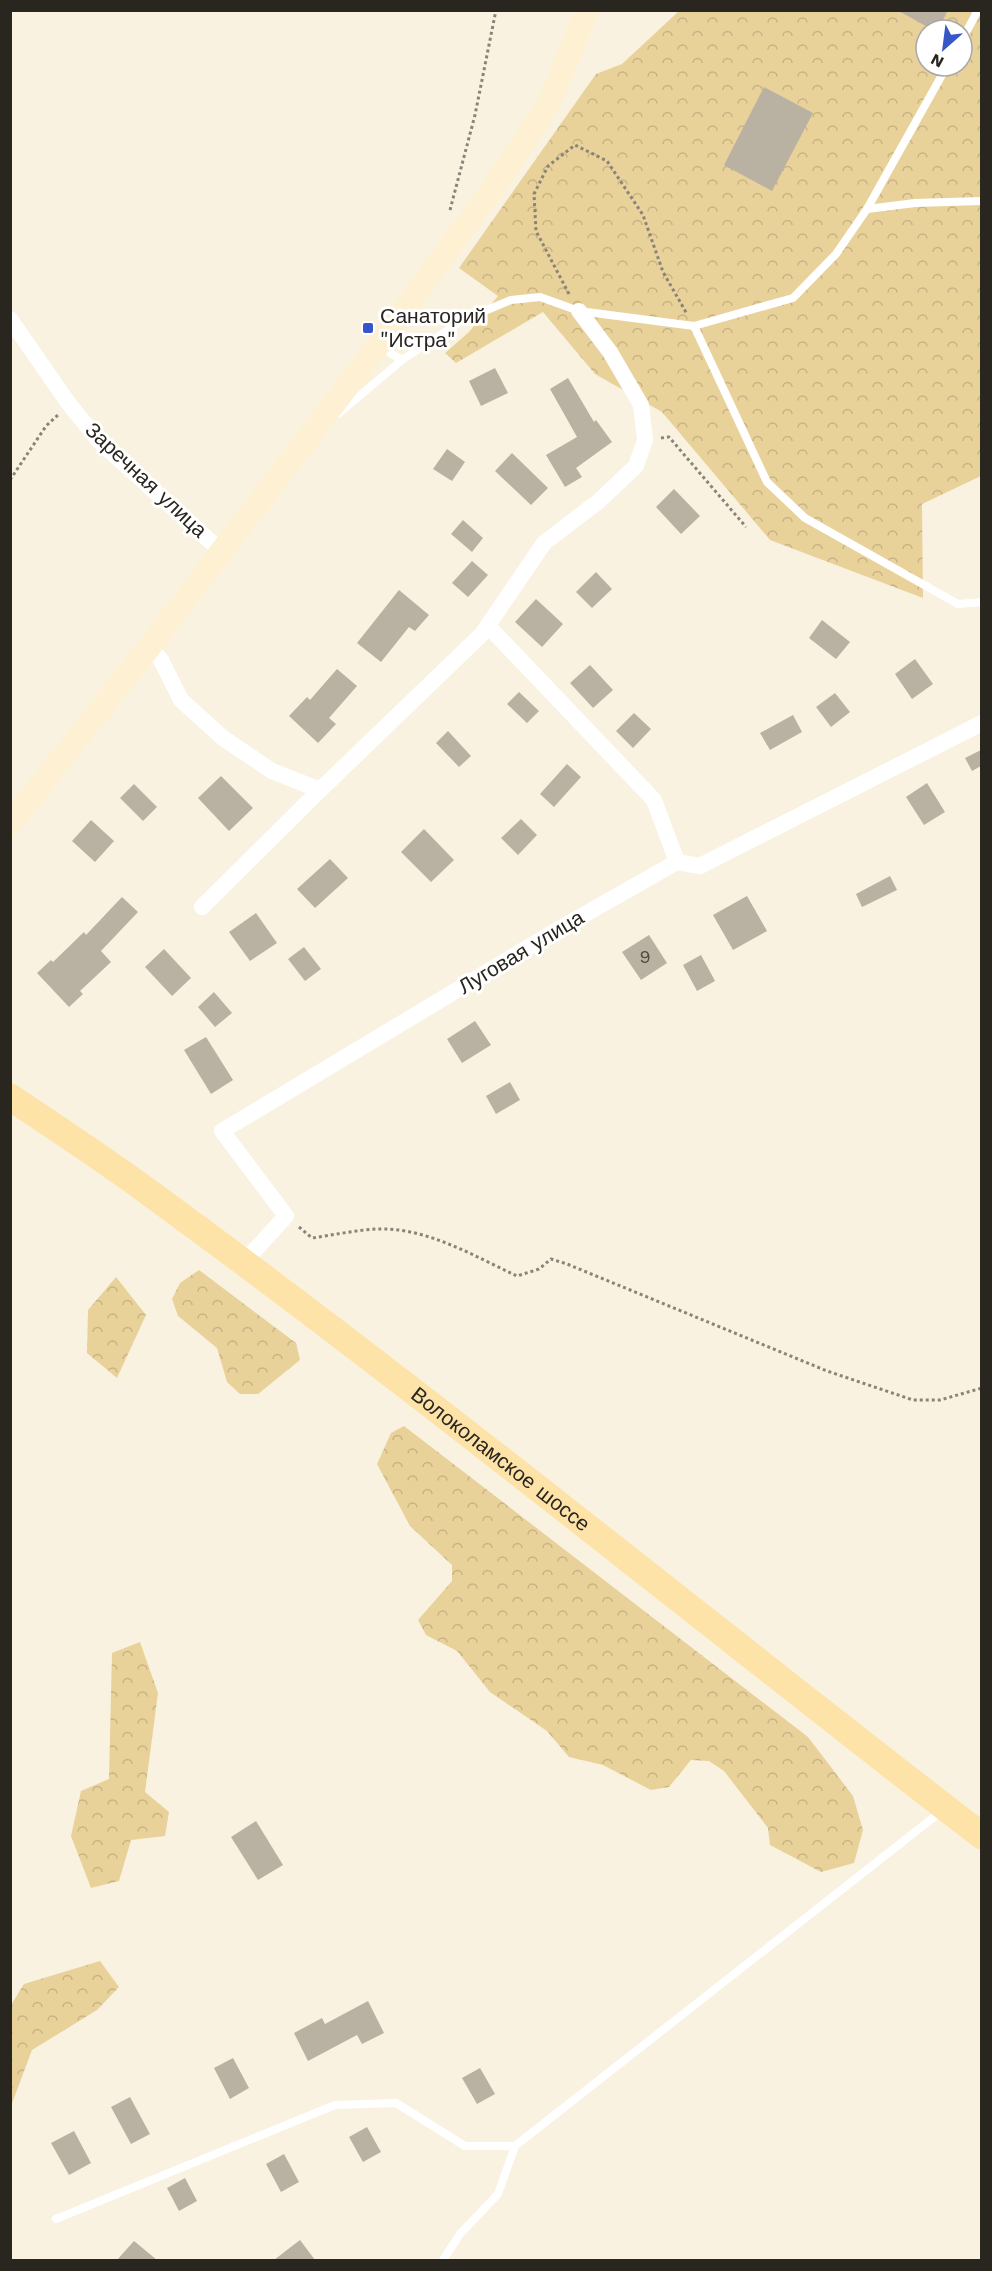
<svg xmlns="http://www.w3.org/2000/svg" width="992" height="2271" viewBox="0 0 992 2271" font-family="'Work Sans',sans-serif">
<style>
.forest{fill:url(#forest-crowns);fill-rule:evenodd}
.building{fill:#b9b2a2}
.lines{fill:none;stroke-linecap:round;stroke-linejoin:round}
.path{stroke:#898479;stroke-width:3;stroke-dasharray:3 3;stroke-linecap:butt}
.lane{stroke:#fff;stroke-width:8}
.street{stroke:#fff;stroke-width:16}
.secondary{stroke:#fef1d3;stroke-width:24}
.primary{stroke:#fde3a7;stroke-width:27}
.poi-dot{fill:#3757c8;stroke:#fff;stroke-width:2}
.labels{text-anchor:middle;stroke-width:6;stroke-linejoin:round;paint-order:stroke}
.number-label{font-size:18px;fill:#4d4940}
.poi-label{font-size:21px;fill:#292620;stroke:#fff;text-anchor:start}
.street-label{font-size:21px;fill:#292620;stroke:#fff}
</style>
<defs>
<pattern id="forest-crowns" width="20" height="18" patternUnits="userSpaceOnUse" patternTransform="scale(1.5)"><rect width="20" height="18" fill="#e9d19a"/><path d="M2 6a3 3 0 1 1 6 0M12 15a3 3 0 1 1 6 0" fill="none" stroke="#c8b384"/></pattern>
</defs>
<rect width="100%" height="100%" fill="#f9f2e1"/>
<g class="forest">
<path d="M679,11H981V476L922,504L923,598L770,540L662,412L595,374L543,312L456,363L445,353L469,332L498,296L459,268L596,74L622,64ZM926,30H962V66H926Z"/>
<path d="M199,1270L296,1343L300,1360L258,1394H240L227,1382L217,1348L178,1316L172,1299L180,1283Z"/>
<path d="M116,1277L146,1315L117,1378L87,1353L88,1310Z"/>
<path d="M404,1426L808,1737L853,1796L863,1830L854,1863L821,1872L770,1845L768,1828L724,1771L709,1761L691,1760L669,1787L651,1790L603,1765L569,1757L547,1731L490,1692L457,1651L426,1635L418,1620L452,1581V1565L410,1526L377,1464L391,1433Z"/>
<path d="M140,1642L158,1693L145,1792L169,1812L165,1836L131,1840L119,1881L91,1888L71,1836L81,1791L109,1779L112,1653Z"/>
<path d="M100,1961L119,1987L97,2010L32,2050L11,2106V2005L24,1984Z"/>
</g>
<g class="building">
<path d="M897,10H948L938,30H933Z"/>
<path d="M764,87L813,113L772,191L724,165Z"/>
<path d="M495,368L508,393L481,406L469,381Z"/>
<path d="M568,378L594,422L596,420L612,442L576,468L582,477L565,487L546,455L577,437L550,389Z"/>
<path d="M447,449L465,462L452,481L433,469Z"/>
<path d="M512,453L548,488L531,505L495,471Z"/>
<path d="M674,489L700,516L681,534L656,507Z"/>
<path d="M463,520L483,538L472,552L451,534Z"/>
<path d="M472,561L488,575L468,597L452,583Z"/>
<path d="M596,572L612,589L592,608L576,592Z"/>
<path d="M399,590L429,615L415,631L409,627L381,662L357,643Z"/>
<path d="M536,599L563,624L542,647L515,622Z"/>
<path d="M822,620L850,642L836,659L809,638Z"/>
<path d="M915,659L933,684L912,699L895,674Z"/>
<path d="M590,665L613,690L593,708L570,683Z"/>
<path d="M337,669L357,686L329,718L336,724L318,743L289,716L307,697L310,700Z"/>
<path d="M519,692L539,711L527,723L507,704Z"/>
<path d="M835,693L850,712L831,727L816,707Z"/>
<path d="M634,713L651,729L633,748L616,731Z"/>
<path d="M793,715L802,732L770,750L760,733Z"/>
<path d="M448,731L471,756L459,767L436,743Z"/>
<path d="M981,750V766L972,771L965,758Z"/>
<path d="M567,764L581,777L554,807L540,794Z"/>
<path d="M221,776L253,808L229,831L198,798Z"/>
<path d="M927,783L945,812L924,825L906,797Z"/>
<path d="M134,784L157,807L143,821L120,798Z"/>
<path d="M521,819L537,835L518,855L501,838Z"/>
<path d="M91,820L114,841L95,862L72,841Z"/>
<path d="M424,829L454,860L431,882L401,852Z"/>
<path d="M330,859L348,878L315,908L297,889Z"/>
<path d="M890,876L897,890L862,907L856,894Z"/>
<path d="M747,896L767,931L733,950L713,915Z"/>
<path d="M122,897L138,912L101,951L111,962L80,991L83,994L69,1007L37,973L51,960L53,962L84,932L86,935Z"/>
<path d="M256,913L277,943L250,961L229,932Z"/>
<path d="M649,935L667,963L641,980L622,952Z"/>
<path d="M304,947L321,969L305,981L288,959Z"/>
<path d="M164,949L191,978L172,996L145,967Z"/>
<path d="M701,955L715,981L697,991L683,965Z"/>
<path d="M214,992L232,1013L215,1027L198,1007Z"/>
<path d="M475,1021L491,1045L462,1063L447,1039Z"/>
<path d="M206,1037L233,1080L211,1094L184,1050Z"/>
<path d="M510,1082L520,1100L496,1114L486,1096Z"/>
<path d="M256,1821L283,1865L258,1880L231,1837Z"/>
<path d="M368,2001L384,2033L362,2044L357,2035L308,2061L294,2033L322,2018L325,2024Z"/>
<path d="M233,2058L249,2088L230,2099L214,2068Z"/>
<path d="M480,2068L495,2094L477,2104L462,2078Z"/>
<path d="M130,2097L150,2134L131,2144L111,2107Z"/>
<path d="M367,2127L381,2152L363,2162L349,2137Z"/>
<path d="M74,2131L91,2163L69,2175L51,2143Z"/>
<path d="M284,2154L299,2182L281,2192L266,2164Z"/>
<path d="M185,2178L197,2201L179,2211L167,2188Z"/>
<path d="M300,2240L315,2260H274Z"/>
<path d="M134,2241L157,2260H117Z"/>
</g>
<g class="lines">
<g class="path">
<path d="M450,210L475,115L496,10"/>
<path d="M569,294L536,231L534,194L548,166L575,145L607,161L643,215L663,272L687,314"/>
<path d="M661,438L669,437L746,527"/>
<path d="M10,480L46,426L59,414"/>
<path d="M299,1227L312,1238C334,1235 356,1230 377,1229C426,1227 474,1256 517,1276L539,1269L551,1259L567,1264L827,1371L913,1400H940L982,1388"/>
</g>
<g class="lane">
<path d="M962,40L978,10"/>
<path d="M867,209L915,203L982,201"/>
<path d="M694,326L767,482L805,518L958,604L982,602"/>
<path d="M391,340L390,353L402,360L463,320L511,300L540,297L579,311L694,326L793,298L836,254L867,209L947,66"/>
<path d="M338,414L402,360"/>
<path d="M56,2219L335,2105L396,2103L465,2146H515L943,1810"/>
<path d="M443,2260L460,2234L498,2194L515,2146"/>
</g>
<g class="street">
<path d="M10,319L69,404L101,443L221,551"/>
<path d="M488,626L654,800L677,862"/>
<path d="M149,647L161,660L181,700L223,738L272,771L320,790"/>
<path d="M202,907L320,790L482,634L544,543L599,501L636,466L645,440L641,405L610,352L579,311"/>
<path d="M244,1262L286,1216L222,1131L557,930L677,862L700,866L982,723"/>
</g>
<path class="secondary" d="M10,824L149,647L392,327L495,185L537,122L554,92L587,10"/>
<path class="primary" id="s1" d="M10,1097C56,1128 102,1158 147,1191C431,1398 703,1621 982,1836"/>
</g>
<rect class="poi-dot" x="362" y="322" width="12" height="12" rx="3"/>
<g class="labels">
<g class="number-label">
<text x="645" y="963">9</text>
</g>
<g class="poi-label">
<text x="380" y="323">Санаторий<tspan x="380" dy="24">"Истра"</tspan></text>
</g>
<g class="street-label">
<text transform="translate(146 480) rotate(43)" y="7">Заречная улица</text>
<text transform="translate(521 952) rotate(-31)" y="7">Луговая улица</text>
<text dy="7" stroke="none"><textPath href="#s1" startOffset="610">Волоколамское шоссе</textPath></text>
</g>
</g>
<rect width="992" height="2271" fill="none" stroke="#292620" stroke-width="24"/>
<g transform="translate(944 48) rotate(208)"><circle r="28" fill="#ffffff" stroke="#a9a8a6" stroke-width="1.5"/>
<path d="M0-4.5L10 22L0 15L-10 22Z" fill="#3757c8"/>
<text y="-9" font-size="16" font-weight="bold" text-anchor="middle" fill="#292620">N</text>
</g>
</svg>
